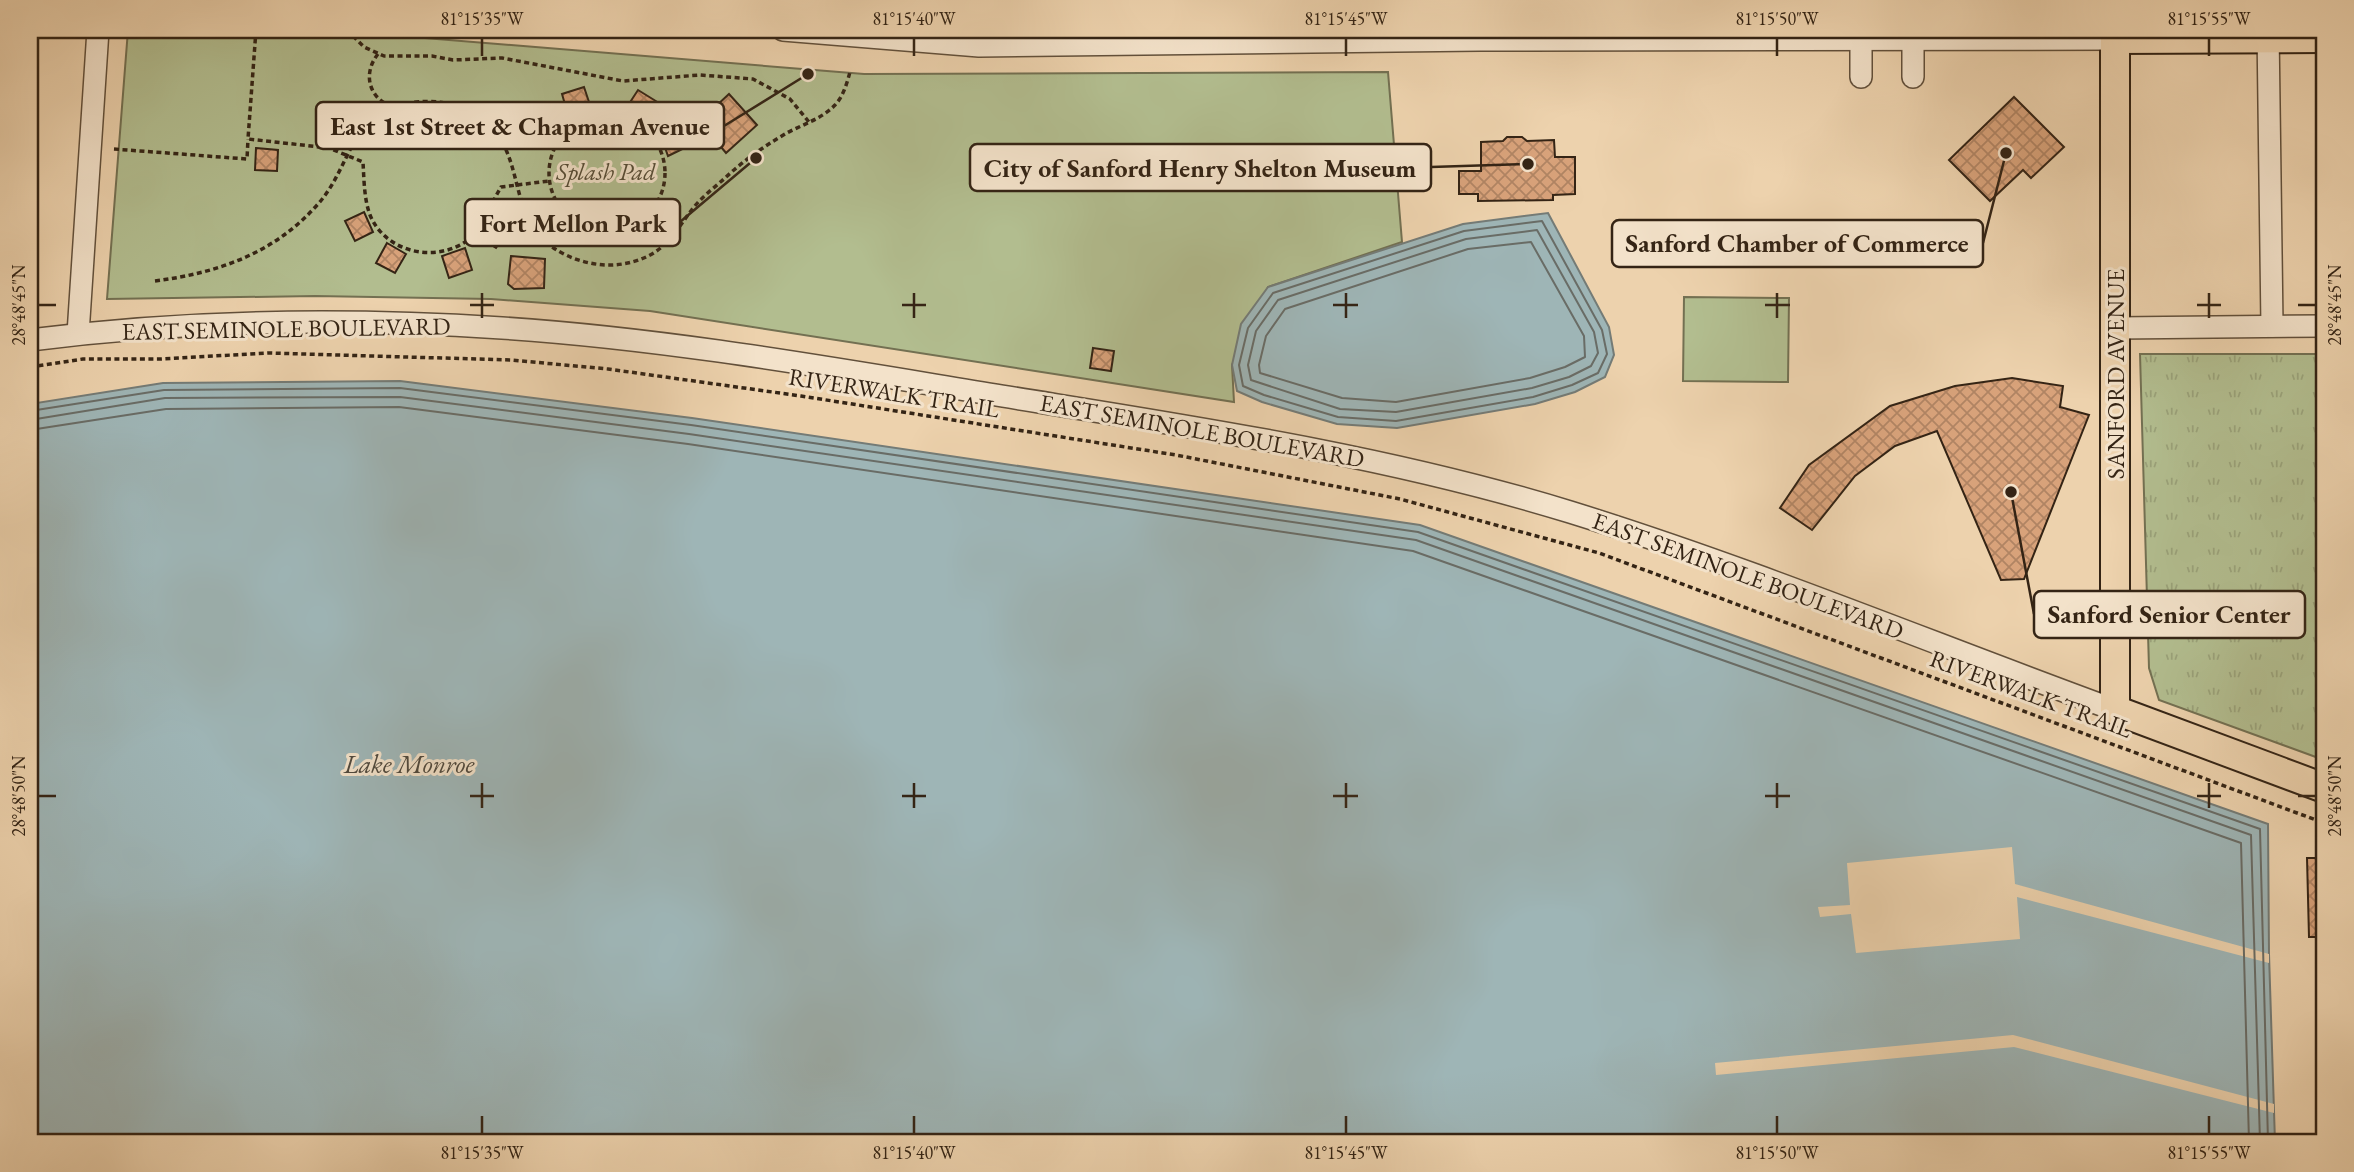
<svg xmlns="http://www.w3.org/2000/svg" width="2354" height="1172" viewBox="0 0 2354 1172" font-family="'EB Garamond',serif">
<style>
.grass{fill:url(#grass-tufts);stroke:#737052;stroke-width:2}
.park{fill:#b2bd8f;stroke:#737052;stroke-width:2}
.water{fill:#9eb5b6;stroke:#747b76;stroke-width:2}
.pier{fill:#edd2ad}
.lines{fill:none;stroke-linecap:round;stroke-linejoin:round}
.shore{stroke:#696c66;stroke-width:2}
.building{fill:url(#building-cross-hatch);stroke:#342415;stroke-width:2}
.minor-casing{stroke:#62503b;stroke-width:24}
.major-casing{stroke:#342415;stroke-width:32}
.path{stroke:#342415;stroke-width:3.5;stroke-dasharray:5 3.5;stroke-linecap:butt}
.minor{stroke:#f3e2ca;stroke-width:21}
.major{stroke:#edd2ad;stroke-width:28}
.ticks{fill:none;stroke:#342415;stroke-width:2.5}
.labels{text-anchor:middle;stroke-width:6;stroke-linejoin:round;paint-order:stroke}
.park-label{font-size:24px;font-style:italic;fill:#544a34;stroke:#f3e2ca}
.street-label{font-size:24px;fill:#342415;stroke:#f3e2ca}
.water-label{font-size:26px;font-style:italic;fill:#4e483d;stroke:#f3e2ca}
.leader{fill:none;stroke:#342415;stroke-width:2.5}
.callout-dot{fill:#342415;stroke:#f3e2ca;stroke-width:2.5}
.callout{fill:#f3e2ca;stroke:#342415;stroke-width:2.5}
.callout-label{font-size:26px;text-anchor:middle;font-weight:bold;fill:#342415}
.neatline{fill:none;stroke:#342415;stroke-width:2.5}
.ticks-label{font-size:18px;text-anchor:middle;fill:#342415}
</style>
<defs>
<pattern id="grass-tufts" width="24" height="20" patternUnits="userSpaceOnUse" patternTransform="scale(1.75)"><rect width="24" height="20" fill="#b2bd8f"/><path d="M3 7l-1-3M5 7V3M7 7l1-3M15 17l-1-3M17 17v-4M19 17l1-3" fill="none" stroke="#9aa27a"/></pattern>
<pattern id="building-cross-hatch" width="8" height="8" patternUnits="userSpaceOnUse" patternTransform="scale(1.75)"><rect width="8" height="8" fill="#d8a27a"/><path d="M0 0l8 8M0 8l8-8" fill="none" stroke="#b08463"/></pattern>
</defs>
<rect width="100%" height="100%" fill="#edd2ad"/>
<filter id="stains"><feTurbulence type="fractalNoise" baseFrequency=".00286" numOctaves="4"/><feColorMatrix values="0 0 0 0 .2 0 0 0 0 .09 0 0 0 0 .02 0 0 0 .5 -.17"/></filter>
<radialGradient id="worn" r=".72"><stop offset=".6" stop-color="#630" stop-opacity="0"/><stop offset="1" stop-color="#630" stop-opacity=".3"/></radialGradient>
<path class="grass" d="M2140,354H2324V760L2159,700L2149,668Z"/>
<g class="park">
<path d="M128,30H327L864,74L1388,72L1402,242L1268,287L1232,365L1234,402L650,311L491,299L315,296L107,299Z"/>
<path d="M1684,297L1789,298L1788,382L1683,381Z"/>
</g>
<g class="water">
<path d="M1548,213L1609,327L1614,355L1605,377L1575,392L1535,404L1397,428L1337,424L1262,402L1237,391L1232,365L1241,324L1268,287L1463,224Z"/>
<path d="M400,381L692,418L1420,525L2268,824L2269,954L2275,1142H30V404L163,383Z"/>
</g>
<g class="pier">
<path d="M2012,847L2015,884L2269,954V963L2017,897L2020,939L1856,953L1851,914L1820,917L1818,907L1850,905L1847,863Z"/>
<path d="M2013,1035L2274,1104V1113L2014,1047L1716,1075L1715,1063Z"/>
</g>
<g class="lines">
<g class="shore">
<path d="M1542,221L1602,330L1607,354L1598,373L1572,385L1533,397L1396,421L1338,417L1264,395L1243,386L1239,365L1248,328L1273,293L1464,231Z"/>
<path d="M1537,230L1594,332L1598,353L1591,366L1569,377L1532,388L1396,412L1340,409L1251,380L1248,365L1256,331L1278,300L1466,239Z"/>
<path d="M1531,242L1584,336L1585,357L1565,367L1530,378L1396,402L1342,398L1260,373L1259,365L1266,336L1285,309L1468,249Z"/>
<path d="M30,411L164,390L400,388L691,425L1418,532L2260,829L2268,1142"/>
<path d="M30,420L165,398L400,397L689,434L1416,540L2251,835L2260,1142"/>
<path d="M30,430L166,409L399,407L688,444L1413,551L2241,843L2249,1142"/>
</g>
</g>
<g class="building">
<path d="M584,87L591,108L568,115L562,94Z"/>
<path d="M638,90L659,103L646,124L625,110Z"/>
<path d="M729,94L757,125L726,153L711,135L668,156L661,136L681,126L685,135Z"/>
<path d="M2014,97L2064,147L2031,178L2023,170L1990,201L1949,160Z"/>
<path d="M1507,137H1522L1527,141L1554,140L1555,157H1575V194L1553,195V200L1478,201V194H1459V171H1481V142L1503,141Z"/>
<path d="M256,148L278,150L277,171L255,170Z"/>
<path d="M364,212L373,232L355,241L345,221Z"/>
<path d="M489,217L508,230L496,248L477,236Z"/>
<path d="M387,243L406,254L395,273L376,263Z"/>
<path d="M465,248L472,270L449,278L442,256Z"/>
<path d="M511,256L545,259L544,288L514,289L508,284Z"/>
<path d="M1093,348L1114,351L1111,371L1090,368Z"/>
<path d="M2012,378L2063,386L2060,407L2089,415L2024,579L2001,580L1937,431L1895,446L1855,476L1812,530L1780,508L1809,465L1890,406L1955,386Z"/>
<path d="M2307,858H2324V937H2309Z"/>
</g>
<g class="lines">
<defs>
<g id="minor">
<path d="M783,30L979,46L1480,40L2115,39"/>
<path d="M2268,30L2272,326"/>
<path d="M1861,38V77"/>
<path d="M1913,38V77"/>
<path d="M2117,328L2324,326"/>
<path d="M78,334L98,30"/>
<path d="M30,340C185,320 346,318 502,328C670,339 836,369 1002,396C1193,427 1385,455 1570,512C1754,569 1934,644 2115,710"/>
</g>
<g id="major">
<path d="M2115,30V710L2324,788"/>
<path d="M2115,39L2324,38"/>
</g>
</defs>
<use href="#minor" class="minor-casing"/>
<use href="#major" class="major-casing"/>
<g class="path">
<path d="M256,30L248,139L329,148L363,162C364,179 364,199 370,215C385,251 430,262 462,244C481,233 490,205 501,187L549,181"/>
<path d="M347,30L364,47L384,56H432L453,60L502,58L623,81L700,75L753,79L790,99L809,122"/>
<path d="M378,54C362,74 369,99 393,107"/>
<circle cx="607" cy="173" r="58"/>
<path d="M114,149L247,159L248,139"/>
<path d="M652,208L679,227"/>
<path d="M155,281C218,273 275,253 318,204C352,166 349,113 409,103C429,100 448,101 466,110C538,143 495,222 566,255C593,268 625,269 652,254C671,243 681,223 694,207C703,196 715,187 725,178C743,161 763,147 785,134C801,125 822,119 835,105C843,97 847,83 850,72"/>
<path d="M30,367L83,359H160L268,353L511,360L608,369L801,396L1176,455L1400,499L1599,553L2324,823"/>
</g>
<use href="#minor" class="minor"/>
<use href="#major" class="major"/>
</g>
<path class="ticks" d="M482,38V56M914,38V56M1346,38V56M1777,38V56M2209,38V56M482,293V318M914,293V318M1346,293V318M1777,293V318M2209,293V318M38,305H56M470,305H494M902,305H926M1333,305H1358M1765,305H1790M2197,305H2221M2298,305H2316M482,783V808M914,783V808M1346,783V808M1777,783V808M2209,783V808M38,796H56M470,796H494M902,796H926M1333,796H1358M1765,796H1790M2197,796H2221M2298,796H2316M482,1116V1134M914,1116V1134M1346,1116V1134M1777,1116V1134M2209,1116V1134"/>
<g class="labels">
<g class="park-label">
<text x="606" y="180">Splash Pad</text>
</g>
<g class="street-label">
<text transform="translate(286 329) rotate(-1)" y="8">EAST SEMINOLE BOULEVARD</text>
<text transform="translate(2116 374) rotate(-90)" y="8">SANFORD AVENUE</text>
<text transform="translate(894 393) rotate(9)" y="8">RIVERWALK TRAIL</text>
<text transform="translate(1202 431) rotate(10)" y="8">EAST SEMINOLE BOULEVARD</text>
<text transform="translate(1748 576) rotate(20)" y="8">EAST SEMINOLE BOULEVARD</text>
<text transform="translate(2031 694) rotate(20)" y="8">RIVERWALK TRAIL</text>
</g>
<g class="water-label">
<text x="409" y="773">Lake Monroe</text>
</g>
</g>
<path class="leader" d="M808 74L724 126M1528 164L1431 167M756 158L680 222M2006 153L1983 243M2011 492L2034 614"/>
<g class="callout-dot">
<circle cx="808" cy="74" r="7"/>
<circle cx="1528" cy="164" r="7"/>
<circle cx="756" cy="158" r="7"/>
<circle cx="2006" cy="153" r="7"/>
<circle cx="2011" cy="492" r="7"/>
</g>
<g class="callout">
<rect x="316" y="102" width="408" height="47" rx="7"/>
<rect x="970" y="144" width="461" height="47" rx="7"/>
<rect x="465" y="199" width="215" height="47" rx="7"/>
<rect x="1612" y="220" width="371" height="47" rx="7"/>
<rect x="2034" y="591" width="271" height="47" rx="7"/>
</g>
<g class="callout-label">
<text x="520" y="135">East 1st Street &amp; Chapman Avenue</text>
<text x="1200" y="177">City of Sanford Henry Shelton Museum</text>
<text x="573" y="232">Fort Mellon Park</text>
<text x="1797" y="252">Sanford Chamber of Commerce</text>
<text x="2169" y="623">Sanford Senior Center</text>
</g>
<rect width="2354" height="1172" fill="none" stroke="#edd2ad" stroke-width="77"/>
<rect x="38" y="38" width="2278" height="1096" class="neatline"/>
<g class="ticks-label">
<text x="482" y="25">81°15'35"W</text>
<text x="914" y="25">81°15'40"W</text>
<text x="1346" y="25">81°15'45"W</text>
<text x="1777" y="25">81°15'50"W</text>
<text x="2209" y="25">81°15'55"W</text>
<text transform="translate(2335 305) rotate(-90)" y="6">28°48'45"N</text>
<text transform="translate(19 305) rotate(-90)" y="6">28°48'45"N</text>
<text transform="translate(2335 796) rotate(-90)" y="6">28°48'50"N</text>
<text transform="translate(19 796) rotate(-90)" y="6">28°48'50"N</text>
<text x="482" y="1159">81°15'35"W</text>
<text x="914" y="1159">81°15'40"W</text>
<text x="1346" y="1159">81°15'45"W</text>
<text x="1777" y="1159">81°15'50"W</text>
<text x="2209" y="1159">81°15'55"W</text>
</g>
<rect width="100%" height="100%" filter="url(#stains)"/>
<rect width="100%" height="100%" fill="url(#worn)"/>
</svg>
